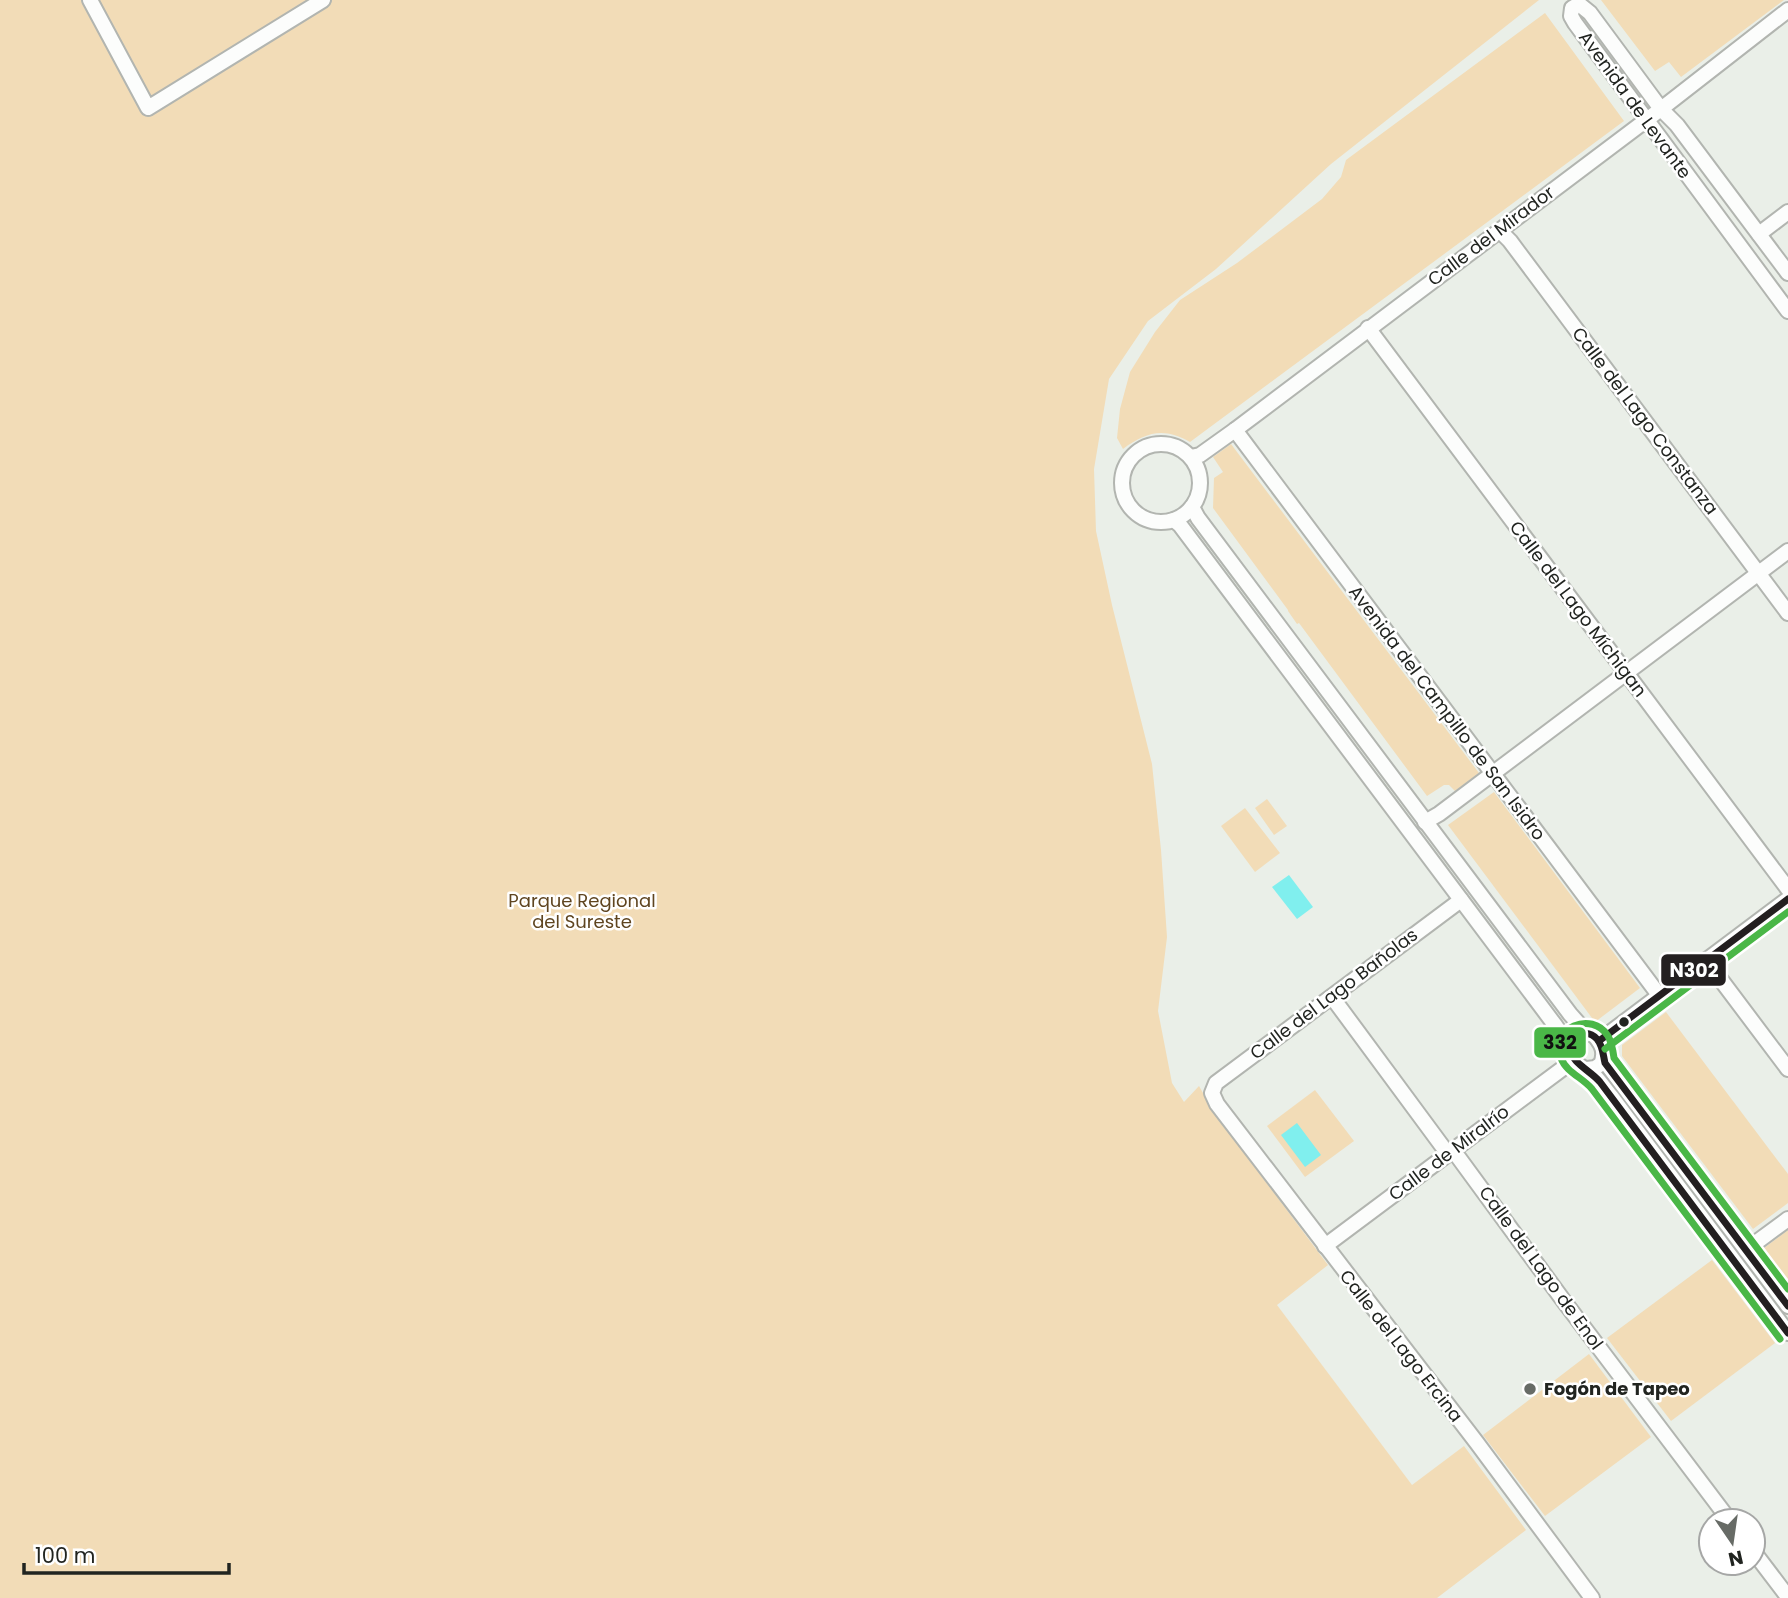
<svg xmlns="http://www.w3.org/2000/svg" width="1788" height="1598" viewBox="0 0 1788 1598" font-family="Poppins,sans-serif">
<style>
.green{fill:#f2dcb7}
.water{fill:#80efee}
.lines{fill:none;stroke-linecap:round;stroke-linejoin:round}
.street-casing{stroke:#b2b5b0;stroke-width:18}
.street{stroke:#fcfdfc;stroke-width:14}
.bus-1-casing{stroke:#fff;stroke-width:12}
.bus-2-casing{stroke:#fff;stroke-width:12}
.bus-1{stroke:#231f20;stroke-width:7}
.bus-2{stroke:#4ab747;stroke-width:7}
.bus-dot{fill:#212420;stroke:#fff;stroke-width:2.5}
.poi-dot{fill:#676b66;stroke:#fff;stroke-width:2.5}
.labels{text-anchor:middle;stroke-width:5;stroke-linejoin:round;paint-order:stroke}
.street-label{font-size:18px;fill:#212420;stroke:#fff}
.park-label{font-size:18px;fill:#5f4520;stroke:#fff}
.poi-label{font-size:18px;font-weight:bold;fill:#212420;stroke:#fff;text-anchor:start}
.line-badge{stroke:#fff;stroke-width:2.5}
.badge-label{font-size:19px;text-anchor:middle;font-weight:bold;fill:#fff}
.pale-badge-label{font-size:19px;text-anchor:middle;font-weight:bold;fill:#111}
</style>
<rect width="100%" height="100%" fill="#eaefe8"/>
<g class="green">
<path d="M0,0H1539L1331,164L1216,269L1148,321L1109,379L1094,469L1096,531L1112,605L1152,764L1161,850L1167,937L1158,1011L1172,1083L1184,1102L1199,1086L1215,1114L1328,1265L1277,1305L1412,1485L1464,1446L1526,1530L1437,1598H0Z"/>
<path d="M1601,0H1784L1681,77L1669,62L1655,71Z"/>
<path d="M1545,13L1624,121L1190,442C1164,427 1146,432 1123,449L1117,438L1120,409L1130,372L1155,332L1180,300L1237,263L1322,199L1341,177L1346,160Z"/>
<path d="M1231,444L1479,773L1455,791L1449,785H1444L1427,796L1299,623L1297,624L1288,611V610L1213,508L1214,478L1223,472L1213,457Z"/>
<path d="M1494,792L1640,988L1595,1022L1448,825Z"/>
<path d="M1267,799L1287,826L1274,835L1255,808Z"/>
<path d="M1245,808L1280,853L1255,872L1221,826Z"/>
<path d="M1666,1012L1788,1174V1203L1753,1229L1622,1056V1045Z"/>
<path d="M1315,1090L1354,1141L1305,1177L1267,1126Z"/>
<path d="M1788,1230V1289L1760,1251Z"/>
<path d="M1712,1260L1775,1343L1671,1421L1607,1338Z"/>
<path d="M1589,1354L1651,1437L1545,1516L1483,1435Z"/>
</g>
<g class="water">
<path d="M1289,875L1313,907L1297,919L1272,887Z"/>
<path d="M1297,1123L1321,1155L1305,1167L1281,1135Z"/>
</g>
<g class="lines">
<defs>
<g id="street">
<path d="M90,0L148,108L323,0"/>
<path d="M1500,231L1510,241L1788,613"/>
<path d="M1759,234L1788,212"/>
<path d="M1788,273L1677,125L1661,109L1590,13L1579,4L1572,8L1571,16L1575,23L1788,311"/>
<path d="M1368,328L1788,889"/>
<path d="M1235,430L1659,995"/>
<circle cx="1161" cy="483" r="39"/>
<path d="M1191,457L1200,455L1235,430L1661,109L1788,10"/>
<path d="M1192,507L1198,518L1570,1014L1587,1033"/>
<path d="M1174,520L1180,525L1555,1025L1569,1046"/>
<path d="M1425,822L1439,814L1788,551"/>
<path d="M1461,900L1216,1083L1212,1093L1217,1104L1477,1443L1592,1598"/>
<path d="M1706,960L1788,1069"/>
<path d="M1332,997L1448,1154"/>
<path d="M1599,1041L1788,899"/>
<path d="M1603,1059L1788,1306"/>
<path d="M1587,1069L1595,1068L1601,1064C1606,1052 1602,1044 1594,1035C1586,1033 1579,1032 1573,1037C1564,1046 1571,1060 1580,1066C1584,1069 1589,1070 1593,1074C1600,1081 1605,1089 1611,1096L1788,1333"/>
<path d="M1453,1150L1563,1300L1730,1521"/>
<path d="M1325,1246L1574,1060"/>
<path d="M1746,1250L1788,1219"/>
<path d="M1753,1551L1788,1597"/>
</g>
</defs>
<use href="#street" class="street-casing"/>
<use href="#street" class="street"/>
<defs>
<g id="bus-1">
<path d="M1599,1041L1788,899"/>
<path d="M1788,1306L1605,1063C1603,1055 1603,1046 1597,1039C1587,1028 1573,1035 1569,1047C1572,1064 1590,1070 1600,1082L1788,1333"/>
</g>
<g id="bus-2">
<path d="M1605,1049L1788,912"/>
<path d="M1780,1339L1592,1089C1583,1078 1566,1072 1561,1058C1549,1028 1592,1010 1608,1036C1612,1043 1613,1051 1614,1058L1788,1289"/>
</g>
</defs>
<use href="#bus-1" class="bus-1-casing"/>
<use href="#bus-2" class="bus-2-casing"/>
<use href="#bus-1" class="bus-1"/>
<use href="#bus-2" class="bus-2"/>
</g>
<circle class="bus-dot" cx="1624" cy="1022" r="6"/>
<circle class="poi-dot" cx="1530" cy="1389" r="7"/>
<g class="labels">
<g class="street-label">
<text transform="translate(1635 105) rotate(54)" y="6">Avenida de Levante</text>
<text transform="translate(1491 236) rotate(-37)" y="6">Calle del Mirador</text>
<text transform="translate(1645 421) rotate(53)" y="6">Calle del Lago Constanza</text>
<text transform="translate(1578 609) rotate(53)" y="6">Calle del Lago Míchigan</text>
<text transform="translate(1447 713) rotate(53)" y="6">Avenida del Campillo de San Isidro</text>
<text transform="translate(1334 994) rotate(-37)" y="6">Calle del Lago Bañolas</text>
<text transform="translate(1449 1153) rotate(-37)" y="6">Calle de Miralrío</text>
<text transform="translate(1541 1268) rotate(54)" y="6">Calle del Lago de Enol</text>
<text transform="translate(1401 1346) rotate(52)" y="6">Calle del Lago Ercina</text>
</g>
<g class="park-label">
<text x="582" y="907">Parque Regional<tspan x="582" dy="21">del Sureste</tspan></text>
</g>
<g class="poi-label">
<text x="1544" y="1395">Fogón de Tapeo</text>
</g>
</g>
<g class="line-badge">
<rect x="1660" y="953" width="67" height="34" rx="7" fill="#231f20"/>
<rect x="1533" y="1026" width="54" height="33" rx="7" fill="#4ab747"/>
</g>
<g class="badge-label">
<text x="1694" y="977">N302</text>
</g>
<g class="pale-badge-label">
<text x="1560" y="1049">332</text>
</g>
<g transform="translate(1732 1542) rotate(167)"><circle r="33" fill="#ffffff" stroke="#a6a7a6" stroke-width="2"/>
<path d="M0-5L12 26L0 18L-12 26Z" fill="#676b66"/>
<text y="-10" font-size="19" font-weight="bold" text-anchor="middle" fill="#212420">N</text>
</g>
<path d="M24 1563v10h205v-10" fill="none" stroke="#212420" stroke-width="3.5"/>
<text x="35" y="1563" font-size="21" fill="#212420" stroke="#ffffff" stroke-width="5" paint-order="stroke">100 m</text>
</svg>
